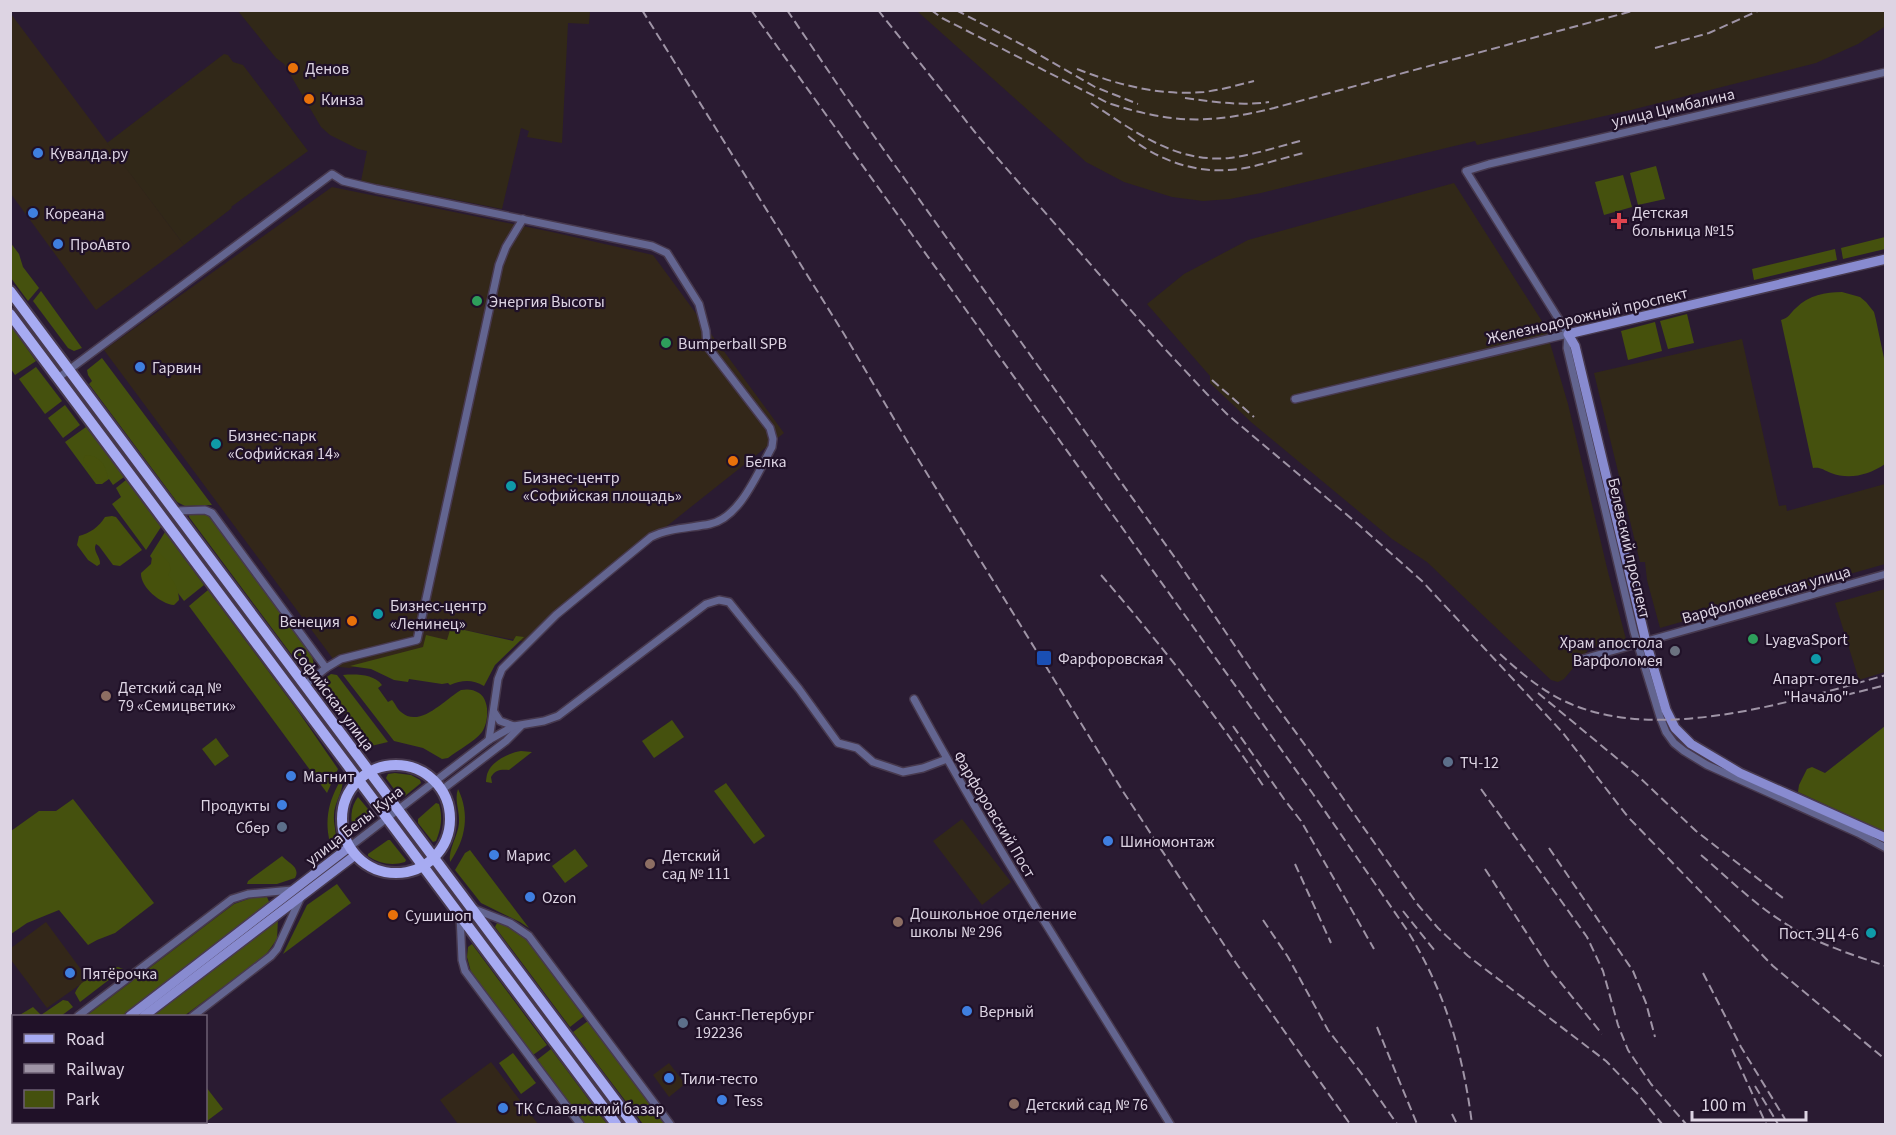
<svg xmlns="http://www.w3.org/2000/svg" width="1896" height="1135" viewBox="0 0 1896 1135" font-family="'Source Sans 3',sans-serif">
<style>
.commercial{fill:#332719}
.industrial{fill:#312818}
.green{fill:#45510e}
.forest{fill:#46510c}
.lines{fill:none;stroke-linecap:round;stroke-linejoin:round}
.street-casing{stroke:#47394e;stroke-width:10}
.secondary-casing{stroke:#47394e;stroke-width:12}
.primary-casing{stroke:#47394e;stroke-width:14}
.street{stroke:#636590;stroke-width:7}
.secondary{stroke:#888bd0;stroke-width:9}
.primary{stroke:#a7abf2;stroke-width:10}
.rail{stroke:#9f94a6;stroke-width:2;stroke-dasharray:9 4.5;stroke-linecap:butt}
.food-dot{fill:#e8710a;stroke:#201128;stroke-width:2}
.shop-dot{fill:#3f7fe0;stroke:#201128;stroke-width:2}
.health-dot{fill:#e0444e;stroke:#201128;stroke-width:2}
.leisure-dot{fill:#2e9e5b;stroke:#201128;stroke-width:2}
.culture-dot{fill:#0f9aa8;stroke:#201128;stroke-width:2}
.worship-dot{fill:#6b7280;stroke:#201128;stroke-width:2}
.transit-dot{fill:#1a4fb4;stroke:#201128;stroke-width:2}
.education-dot{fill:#8d6e63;stroke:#201128;stroke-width:2}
.service-dot{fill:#5c6f8a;stroke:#201128;stroke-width:2}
.labels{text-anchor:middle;stroke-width:4.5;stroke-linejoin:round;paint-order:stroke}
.poi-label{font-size:16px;fill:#ddd4e3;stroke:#201128;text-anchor:start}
.street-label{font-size:16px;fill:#ddd4e3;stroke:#201128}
</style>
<rect width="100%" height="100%" fill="#2a1b32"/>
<g class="commercial">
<path d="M11,14L184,245L96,310L11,194Z"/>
<path d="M332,187L552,232L653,255L784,433L662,530L649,535L590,582L526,642L454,628L450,643L426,646L417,650L350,668L339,667L104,350Z"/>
<path d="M46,922L88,979L47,1008L11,960V948Z"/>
<path d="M491,1062L538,1124H458L440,1100Z"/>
<path d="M669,1063L685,1084L669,1097L653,1075Z"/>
</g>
<g class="industrial">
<path d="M1885,10L1886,26L1858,44L1816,63L1631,110L1477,145L1475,141L1261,193L1230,199L1203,201L1172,197L1124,182L1086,162L917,11Z"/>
<path d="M238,11L590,10V11L589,24L568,23L562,143L527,137L529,131L521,128L502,209L361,181L367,151L358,149L330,135L321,127L284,64L276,58Z"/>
<path d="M224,54L228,55L233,62L243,65L308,151L231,207L232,208L184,245L107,143Z"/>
<path d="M1454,183L1545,326L1568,404L1608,572L1626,639L1589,649L1564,679L1558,682L1551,680L1427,562L1392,539L1251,422L1210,383V376L1147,304L1184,274L1248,240Z"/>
<path d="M1742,339L1779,506L1786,505L1787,511L1885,484V564L1660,628L1647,580L1645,562H1640L1594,373Z"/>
<path d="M1885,589V672L1859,680L1835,603Z"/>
<path d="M962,819L1011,882L982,905L933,841Z"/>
</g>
<g class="green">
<path d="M1656,166L1665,199L1638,205L1630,173Z"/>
<path d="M1623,175L1632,207L1604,215L1595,182Z"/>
<path d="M1885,237V249L1843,259L1841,248Z"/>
<path d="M10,242L19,254L23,267L39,288L28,301L11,278Z"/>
<path d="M1835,249L1837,260L1754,280L1752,269Z"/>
<path d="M41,291L82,348L74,351L68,348L33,301Z"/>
<path d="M1842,292L1860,297L1866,302L1874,312L1876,320L1885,363V464C1869,475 1849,480 1831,473C1823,470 1821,467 1813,468L1781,320C1789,318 1790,313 1796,308C1809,295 1825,292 1842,292Z"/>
<path d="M11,326L36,361L15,375L11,369Z"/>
<path d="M102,358L212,505L185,506L177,502L89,384L92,381L88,375L87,370Z"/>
<path d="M36,367L62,401L45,414L19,379Z"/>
<path d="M65,405L80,425L63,438L48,418Z"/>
<path d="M86,427L124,477L113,485L109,479L102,484H96L65,442Z"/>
<path d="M126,480L161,527L146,550L112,504L121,497L116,488Z"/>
<path d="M203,513L209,516L312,655L314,665L311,674H306L189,517V514Z"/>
<path d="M165,532L204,585L184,601L150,556Z"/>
<path d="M208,590L298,711L338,769L327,793L189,606Z"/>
<path d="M451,627L513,641L516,636L524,637L495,665L484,686C472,679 462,680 450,685L448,683L442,684L409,679L408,682L394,680L371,669L350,666L423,647L426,635L447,640Z"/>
<path d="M331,674L337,675L388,742L371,746L324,688V679Z"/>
<path d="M343,675C356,674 374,674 382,685L378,688L388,702L392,700C395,703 397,709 401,712C420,729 445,699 461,690C467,689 473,689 479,693C490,700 489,722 482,732C474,742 458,750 448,758L442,759L423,748L394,741Z"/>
<path d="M672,720L684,737L654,758L642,741Z"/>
<path d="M1885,726V832L1798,792L1799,785L1807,769L1812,767L1825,773Z"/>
<path d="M216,738L229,756L215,766L202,749Z"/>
<path d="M521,751L532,752L509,770C501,769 495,770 491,777L492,783L486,782C486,780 487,773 488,772C492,761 511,752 521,751Z"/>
<path d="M395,773L411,775L420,780L421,783L405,796H399L386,778L388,774Z"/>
<path d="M342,778C345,790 334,802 334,815C333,827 340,840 333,852C323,825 327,802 342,778Z"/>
<path d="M726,783L765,836L754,844L714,791Z"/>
<path d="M458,789C470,814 466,839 450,862C448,849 458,836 459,823C460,811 454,800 458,789Z"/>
<path d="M358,797L373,815L372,821L354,833C350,821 350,807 358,797Z"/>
<path d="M73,799L154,903L115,933L97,940L88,945L59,910L27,923L11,934V831L39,811H56Z"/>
<path d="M436,803L439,804C443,818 441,828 436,841L433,842L418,823V819Z"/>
<path d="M388,840H390L406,860L405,862C393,866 379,864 368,856V854Z"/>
<path d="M575,849L588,866L565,883L552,866Z"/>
<path d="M470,850L529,928L520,922L481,903L455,870L465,853Z"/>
<path d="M282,856C288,863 301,867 295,878L277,884H247L248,881Z"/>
<path d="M337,884L351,903L283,954L307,905Z"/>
<path d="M267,897L270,904L122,1016H86L234,904L251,898Z"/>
<path d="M278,919L277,939L265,956L184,1016H150Z"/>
<path d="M472,944L547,1045L533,1055L471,972L467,957L468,947Z"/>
<path d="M118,967L123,969L80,1002L75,993C80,979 103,969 118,967Z"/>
<path d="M63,1000L68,1001L73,1007L61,1016H18L33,1007L41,1015Z"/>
<path d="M551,1049L607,1124H585L537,1060Z"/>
<path d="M513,1053L536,1083L521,1094L499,1063Z"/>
<path d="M206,1087L223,1109L203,1124H196L194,1122H206Z"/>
</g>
<g class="forest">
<path d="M1687,314L1694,343L1668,349L1660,321Z"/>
<path d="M1655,322L1662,351L1628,360L1621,331Z"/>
<path d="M85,455C101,456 105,464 108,478L102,483L97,481L83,460Z"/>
<path d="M112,516L116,517L142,550L120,566L113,565L99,546L96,544C92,551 101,557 100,564L97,566L88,560L77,545L79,536C90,533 99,527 105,517Z"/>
<path d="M157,550L169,563L171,570L168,575C175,581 179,592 179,600L174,605C161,604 140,587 141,573L151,564L152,557Z"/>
<path d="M499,922L515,929L526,939L584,1016L570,1027L495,927L497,923Z"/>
<path d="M588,1021L665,1124H643L573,1032Z"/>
</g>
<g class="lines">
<defs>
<g id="street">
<path d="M1886,72L1489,164L1466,171L1568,334L1567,348L1634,632L1660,717L1666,732L1674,743L1684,751L1707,765L1858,833L1886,848"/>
<path d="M58,378L332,174L343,181L376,189L652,246L667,253L699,304L706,331L707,346L770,428L773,439L772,447C758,472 740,518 710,524C690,528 669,528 651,537L556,615L502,669L498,679L489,740"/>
<path d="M1295,399L1568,334"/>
<path d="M175,511L205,510L212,513L326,668L305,685"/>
<path d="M1583,659L1886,574"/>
<path d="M326,668L341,659L417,640L499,265L506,247L523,219"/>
<path d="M914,699C993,845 1084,983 1170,1124"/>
<path d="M494,712L500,721L514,726"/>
<path d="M443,789L506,741L521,726"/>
<path d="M348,848L489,740L514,726L544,721L558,716L706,604L719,600L729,602L799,689L838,743L857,748L873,762L903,772L923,768L947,759"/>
<path d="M474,909L510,923L529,936L670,1124"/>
<path d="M460,915L462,960L465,971L580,1124"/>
<path d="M78,1016L232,899L248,894L292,890"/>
<path d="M193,1016L271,956L277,949L301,897"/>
<path d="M10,1068L14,1066"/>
<path d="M50,1124L54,1122"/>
</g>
<g id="secondary">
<path d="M1886,259L1568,334L1575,346L1646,642L1666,710L1675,728L1691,744L1740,773L1886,838"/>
<path d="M130,1016L348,848"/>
<path d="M144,1016L354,856"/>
<path d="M10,1107L14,1105"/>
<path d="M10,1117L14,1115"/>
</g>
<g id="primary">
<path d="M10,291L633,1124"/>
<path d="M10,314L616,1124"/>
<circle cx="396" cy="819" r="54"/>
</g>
</defs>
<use href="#street" class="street-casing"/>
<use href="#secondary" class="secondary-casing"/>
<use href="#primary" class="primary-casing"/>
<use href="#street" class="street"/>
<use href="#secondary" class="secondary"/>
<use href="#primary" class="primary"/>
<g class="rail">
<path d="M642,10L844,334L910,446L1124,793L1236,963L1350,1124"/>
<path d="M751,10L1313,794L1407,930C1445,991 1463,1053 1472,1124"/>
<path d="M787,10L844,94L1178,562L1269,696L1319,764L1418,905L1438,928L1468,956L1606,1061L1637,1093L1662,1124"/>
<path d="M878,10L978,136L1163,347L1207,394L1228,415L1359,525L1422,581L1563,733L1628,817L1773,966L1886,1060"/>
<path d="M931,10L942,18L1108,103C1173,124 1209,124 1274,108L1636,10"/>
<path d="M956,10L1036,52"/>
<path d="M1655,48L1709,33L1760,10"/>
<path d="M1029,49L1095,87L1138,104"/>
<path d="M1077,69C1118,85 1160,96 1204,92C1221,90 1238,85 1254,81"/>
<path d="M1185,98C1214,102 1240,106 1269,102"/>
<path d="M1091,103C1134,131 1175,163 1229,158C1253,155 1277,147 1300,141"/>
<path d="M1128,136C1161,163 1203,176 1245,168C1265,164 1284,158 1303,153"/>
<path d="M1212,380L1254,417"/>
<path d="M1101,575C1159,642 1214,712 1264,787"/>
<path d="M1500,654C1521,673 1544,693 1571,704C1662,743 1794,701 1886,675"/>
<path d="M1538,693L1637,775L1696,831L1783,898"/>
<path d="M1846,695L1886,685"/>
<path d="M1233,726L1284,799L1301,821L1374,949"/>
<path d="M1481,789L1587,937L1603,971L1618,1025L1628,1050L1651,1084L1686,1124"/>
<path d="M1549,848L1633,971L1646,1003L1655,1037"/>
<path d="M1701,855C1727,877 1752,902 1780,920C1811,942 1850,954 1886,966"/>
<path d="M1295,864L1331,943"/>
<path d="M1485,869L1552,972L1602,1034"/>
<path d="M1403,911L1435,951"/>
<path d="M1263,920L1288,957L1328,1030L1365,1078L1397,1124"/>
<path d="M1703,973L1741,1047L1785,1119"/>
<path d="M1377,1027L1417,1124"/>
<path d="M1732,1049L1766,1124"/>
<path d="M1755,1086L1778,1124"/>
<path d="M1452,1114L1457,1124"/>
</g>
</g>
<g class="food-dot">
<circle cx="293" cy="68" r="6"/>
<circle cx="309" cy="99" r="6"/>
<circle cx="733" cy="461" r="6"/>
<circle cx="352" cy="621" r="6"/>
<circle cx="393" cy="915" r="6"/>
</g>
<g class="shop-dot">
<circle cx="38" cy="153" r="6"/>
<circle cx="33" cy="213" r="6"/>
<circle cx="58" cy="244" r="6"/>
<circle cx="140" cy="367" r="6"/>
<circle cx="291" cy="776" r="6"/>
<circle cx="282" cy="805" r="6"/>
<circle cx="1108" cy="841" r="6"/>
<circle cx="494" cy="855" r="6"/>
<circle cx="530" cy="897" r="6"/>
<circle cx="70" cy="973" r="6"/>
<circle cx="967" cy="1011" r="6"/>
<circle cx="669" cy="1078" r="6"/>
<circle cx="722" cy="1100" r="6"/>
<circle cx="503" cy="1108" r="6"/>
</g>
<path class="health-dot" d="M1616 212h6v6h6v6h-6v6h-6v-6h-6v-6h6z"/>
<g class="leisure-dot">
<circle cx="477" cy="301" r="6"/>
<circle cx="666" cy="343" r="6"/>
<circle cx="1753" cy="639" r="6"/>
</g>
<g class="culture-dot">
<circle cx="216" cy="444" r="6"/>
<circle cx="511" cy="486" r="6"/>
<circle cx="378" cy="614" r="6"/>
<circle cx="1816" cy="659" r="6"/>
<circle cx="1871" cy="933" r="6"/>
</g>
<circle class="worship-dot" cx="1675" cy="651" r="6"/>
<rect class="transit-dot" x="1036" y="650" width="16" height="16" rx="3"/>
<g class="education-dot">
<circle cx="106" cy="696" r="6"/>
<circle cx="650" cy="864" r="6"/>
<circle cx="898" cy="922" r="6"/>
<circle cx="1014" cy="1104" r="6"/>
</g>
<g class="service-dot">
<circle cx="1448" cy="762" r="6"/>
<circle cx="282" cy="827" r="6"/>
<circle cx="683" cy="1023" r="6"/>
</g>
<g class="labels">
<g class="poi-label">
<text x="305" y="74">Денов</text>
<text x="321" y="105">Кинза</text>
<text x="50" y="159">Кувалда.ру</text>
<text x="1632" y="218">Детская<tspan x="1632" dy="18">больница №15</tspan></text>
<text x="45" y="219">Кореана</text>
<text x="70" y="250">ПроАвто</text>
<text x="489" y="307">Энергия Высоты</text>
<text x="678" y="349">Bumperball SPB</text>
<text x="152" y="373">Гарвин</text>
<text x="228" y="441">Бизнес-парк<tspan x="228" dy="18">«Софийская 14»</tspan></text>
<text x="745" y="467">Белка</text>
<text x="523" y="483">Бизнес-центр<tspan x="523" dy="18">«Софийская площадь»</tspan></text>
<text x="390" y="611">Бизнес-центр<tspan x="390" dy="18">«Ленинец»</tspan></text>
<text x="340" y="627" text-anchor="end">Венеция</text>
<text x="1765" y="645">LyagvaSport</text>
<text x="1663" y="648" text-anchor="end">Храм апостола<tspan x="1663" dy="18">Варфоломея</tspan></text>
<text x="1058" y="664">Фарфоровская</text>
<text x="1816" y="684" text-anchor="middle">Апарт-отель<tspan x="1816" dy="18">"Начало"</tspan></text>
<text x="118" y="693">Детский сад №<tspan x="118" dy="18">79 «Семицветик»</tspan></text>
<text x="1460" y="768">ТЧ-12</text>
<text x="303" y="782">Магнит</text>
<text x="270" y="811" text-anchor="end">Продукты</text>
<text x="270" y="833" text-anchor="end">Сбер</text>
<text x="1120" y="847">Шиномонтаж</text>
<text x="506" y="861">Марис</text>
<text x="662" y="861">Детский<tspan x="662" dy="18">сад № 111</tspan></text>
<text x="542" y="903">Ozon</text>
<text x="910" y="919">Дошкольное отделение<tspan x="910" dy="18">школы № 296</tspan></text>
<text x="405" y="921">Сушишоп</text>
<text x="1859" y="939" text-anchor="end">Пост ЭЦ 4-6</text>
<text x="82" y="979">Пятёрочка</text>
<text x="979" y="1017">Верный</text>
<text x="695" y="1020">Санкт-Петербург<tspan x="695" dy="18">192236</tspan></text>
<text x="681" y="1084">Тили-тесто</text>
<text x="734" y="1106">Tess</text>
<text x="1026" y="1110">Детский сад № 76</text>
<text x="515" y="1114">ТК Славянский базар</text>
</g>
<g class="street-label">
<text transform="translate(1673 107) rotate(-13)" y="6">улица Цимбалина</text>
<text transform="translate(1587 315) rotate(-13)" y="6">Железнодорожный проспект</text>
<text transform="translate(1630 548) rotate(77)" y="6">Белевский проспект</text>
<text transform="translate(1766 594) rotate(-16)" y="6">Варфоломеевская улица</text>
<text transform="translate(334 699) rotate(53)" y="6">Софийская улица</text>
<text transform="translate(995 814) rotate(59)" y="6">Фарфоровский Пост</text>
<text transform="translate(354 825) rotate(-38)" y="6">улица Белы Куна</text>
</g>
</g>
<rect width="1896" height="1135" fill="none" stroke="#ddd4e3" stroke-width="24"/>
<rect x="12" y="1015" width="195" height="108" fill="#201128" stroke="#6c5f73" stroke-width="1.5"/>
<rect x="24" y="1034" width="30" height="9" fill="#a7abf2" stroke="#6c5f73" stroke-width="1.5"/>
<text x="66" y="1045" font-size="18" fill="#ddd4e3">Road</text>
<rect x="24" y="1064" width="30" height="9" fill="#9f94a6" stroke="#6c5f73" stroke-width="1.5"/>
<text x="66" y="1075" font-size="18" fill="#ddd4e3">Railway</text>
<rect x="24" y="1090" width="30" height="18" fill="#45510e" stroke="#6c5f73" stroke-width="1.5"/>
<text x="66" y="1105" font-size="18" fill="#ddd4e3">Park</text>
<path d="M1692 1111v9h114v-9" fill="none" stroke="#ddd4e3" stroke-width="3"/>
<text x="1701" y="1111" font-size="18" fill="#ddd4e3" stroke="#201128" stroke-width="4.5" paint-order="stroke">100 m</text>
</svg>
